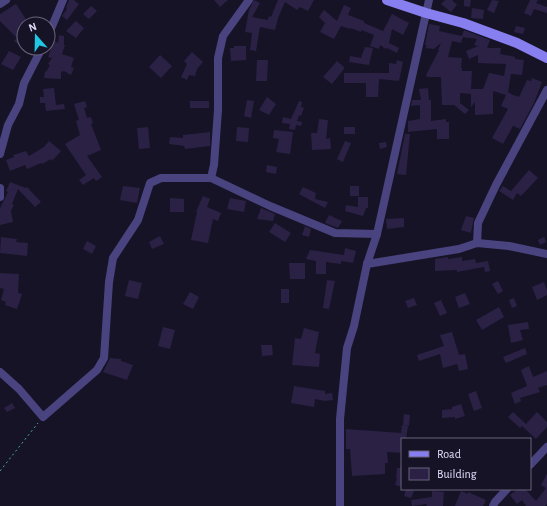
<svg xmlns="http://www.w3.org/2000/svg" width="547" height="506" viewBox="0 0 547 506" font-family="'Alegreya Sans',sans-serif">
<style>
.building{fill:#2a2145;fill-rule:evenodd}
.lines{fill:none;stroke-linecap:round;stroke-linejoin:round}
.path{stroke:#3fabaa;stroke-width:1;stroke-dasharray:2 3;stroke-linecap:butt}
.street{stroke:#49447f;stroke-width:8}
.secondary{stroke:#877fef;stroke-width:10}
</style>
<rect width="100%" height="100%" fill="#171326"/>
<g class="building">
<path d="M69,0H74L79,4L67,20L62,16L67,9L66,8Z"/>
<path d="M214,0H228L220,7Z"/>
<path d="M254,0L260,3L252,17L268,20L269,16L271,17L278,0H314L308,11L300,7L297,10L285,2L278,18L275,30L260,27L256,51L250,50L252,33L245,32L249,10Z"/>
<path d="M445,0H452L457,5L451,12L441,4Z"/>
<path d="M464,0H471L470,7L464,6Z"/>
<path d="M492,0L499,1L494,13L487,10Z"/>
<path d="M530,0H538L536,3L547,7V13L534,9L531,16L524,13Z"/>
<path d="M16,4L29,24H24V48L14,41L17,38L0,21V14Z"/>
<path d="M344,5L351,8L348,15L364,21V23L383,31L392,14L409,23L403,35L392,29L389,43L399,48L397,53L387,48L386,49L380,45L379,49L370,46L374,35L361,30V32L351,28V29L341,26L334,39L320,32L325,23L319,17L324,10L337,21Z"/>
<path d="M91,6L97,11L89,19L83,14Z"/>
<path d="M472,8L484,10L483,19L471,18Z"/>
<path d="M76,21L84,28L76,38L66,31Z"/>
<path d="M429,24L440,26L439,31L462,36L464,30L490,40L487,48H501L500,54L515,57V59L524,60L522,75L511,74L508,92L513,95L519,97L527,80L531,81L532,78L542,82L534,103L520,129L513,126L503,144L492,138L508,109L501,106L506,95L493,91V114L475,115V102L471,107V94L460,93V103L469,110L465,114L454,105H442L441,77H427L426,75L439,50H438L441,43L434,49L425,48L427,46L425,45ZM463,37L477,39L474,45L478,46L466,51L469,59L478,55V63L506,64L504,76L489,73L483,89H471L472,71H462V68H461L462,58L448,57L452,41L461,43Z"/>
<path d="M516,26L525,28L523,34L514,32Z"/>
<path d="M59,35L64,36V45H65L62,54L74,58L71,67L74,68L71,75L64,71L61,72V79L44,78L45,71L46,72L50,65L48,64L52,58L48,57L54,41L58,43Z"/>
<path d="M234,46H246V60L231,61L230,48H234Z"/>
<path d="M365,47L373,48L369,65L349,62L350,56L361,58Z"/>
<path d="M9,51L21,57L13,70L1,64Z"/>
<path d="M192,52L203,62L197,69L195,76L189,75L187,80L181,77L187,64L184,61Z"/>
<path d="M160,55L172,66L161,78L149,67Z"/>
<path d="M257,60H268L267,81H256Z"/>
<path d="M397,60L403,62L399,81L379,79L378,97H366V83H344V73H389V63L396,64Z"/>
<path d="M337,61L344,67V69L332,84L323,77Z"/>
<path d="M54,88L56,105L64,104L65,109L46,111L45,103H40V97H44L43,89Z"/>
<path d="M428,88L429,100H431V121L446,119V122H449V139H437V129L408,132V121L420,119V105L411,106L412,100H421L419,89Z"/>
<path d="M267,97L276,104L269,115L259,110Z"/>
<path d="M247,100L254,101L251,118L244,116Z"/>
<path d="M85,101L87,107L84,108L87,118L91,117L93,123L91,124L101,150L87,156L102,177L96,181L94,178L83,185L79,180L86,175L65,144L80,135L76,121L79,120L74,104Z"/>
<rect x="190" y="101" width="19" height="7"/>
<path d="M299,101L302,102L301,107L304,108L301,116L299,115L297,121L302,122L301,126L296,125L295,130L289,129L290,124L282,123L283,117L291,119Z"/>
<path d="M319,119L328,120L326,139L330,138L331,149L312,150L311,133H317Z"/>
<path d="M148,127L150,148L139,149L137,128Z"/>
<path d="M237,127L249,128L248,142L236,141Z"/>
<rect x="344" y="127" width="11" height="7"/>
<path d="M274,130L293,132L290,154L276,152L279,139L273,138Z"/>
<path d="M210,132V146L185,149L184,146L169,144L170,137L183,138V135Z"/>
<path d="M405,134H410L406,175L397,174Z"/>
<path d="M49,141L61,151L52,161L51,159L42,164L41,163L27,169L25,165L10,171L6,160L14,157L13,155L26,151L29,156L44,147Z"/>
<path d="M345,141L351,143L343,162L337,159Z"/>
<path d="M386,142L387,147L380,149L379,143Z"/>
<path d="M267,165L277,167L276,174L266,172Z"/>
<path d="M529,170L538,178L521,196L517,193L513,200L499,191L503,186L511,191Z"/>
<path d="M10,182L26,188L27,187L41,202L35,207L18,189L12,204L14,205L11,211L13,222L0,225V208L8,192L6,191Z"/>
<path d="M123,186L140,188L137,203L120,200Z"/>
<rect x="350" y="186" width="9" height="10"/>
<path d="M303,187L316,193L315,199L328,202L325,208L299,194Z"/>
<path d="M203,196L210,199L207,207L221,213L218,221L213,219L208,243L191,240L197,212H196Z"/>
<path d="M358,197H368V208H366L363,216L345,211L346,205L358,207Z"/>
<path d="M170,198L184,199V212H170Z"/>
<path d="M230,198L246,201L244,212L227,209Z"/>
<path d="M261,208L275,214L273,221L257,219Z"/>
<path d="M329,215L342,221L338,228L325,223Z"/>
<path d="M466,216L474,218L471,233L461,230Z"/>
<path d="M404,218V227L387,229L386,219Z"/>
<path d="M275,223L291,233L285,242L269,232Z"/>
<path d="M305,226L311,229L309,237L302,235Z"/>
<path d="M160,236L164,244L152,249L149,242Z"/>
<path d="M1,237L17,239L16,242L28,243L27,256L0,253Z"/>
<path d="M544,237L546,242L540,245L538,240Z"/>
<path d="M87,241L96,246L92,254L83,249Z"/>
<path d="M345,248L356,251L353,263L341,261V264L326,262V274H316V261L306,259L310,250L344,255Z"/>
<path d="M448,257V259L462,257V261L475,259L476,263L488,261L490,271L485,272L484,267L457,272V270L435,271V259Z"/>
<path d="M289,263H305V279H290Z"/>
<path d="M0,273L19,274L18,293L22,294L17,309L5,305L6,302L1,300L4,289L0,288Z"/>
<path d="M129,280L142,283L138,299L125,296Z"/>
<path d="M327,280L335,281L329,309L323,308Z"/>
<path d="M498,281L503,291L498,294L492,284Z"/>
<path d="M544,282L547,290V295L537,300L532,287Z"/>
<rect x="281" y="289" width="8" height="14"/>
<path d="M190,292L199,297L193,309L183,304Z"/>
<path d="M465,293L470,304L459,308L455,297Z"/>
<path d="M414,298L417,305L408,308L405,301Z"/>
<path d="M514,298L517,306L512,308L509,300Z"/>
<path d="M441,300L447,313L440,316L434,303Z"/>
<path d="M499,307L504,317L482,330L476,320Z"/>
<path d="M528,322L529,329L520,330L523,340L511,343L508,325Z"/>
<path d="M163,327L175,330L170,349L158,346Z"/>
<path d="M304,328L319,332L315,353L320,354L319,367L292,365L295,338L301,339Z"/>
<path d="M452,332L459,355L465,354L468,369L459,371L457,364L443,368L440,354L419,361L417,355L444,346L440,335Z"/>
<path d="M261,345H272L273,355L262,356Z"/>
<path d="M525,348L527,354L506,363L503,357Z"/>
<path d="M110,358L121,359V361L133,365L127,380L103,372Z"/>
<path d="M529,366L533,377L547,371V385L538,388L540,392L520,398L521,401L515,404L511,393L527,386L521,370Z"/>
<path d="M294,386L325,391V394L332,393L333,400L325,401L315,399L314,407L291,403Z"/>
<path d="M476,391L482,408L474,411L468,394Z"/>
<path d="M12,403L15,408L7,412L4,408Z"/>
<path d="M461,404L465,416L455,419V417L442,418V410L452,409V407Z"/>
<path d="M513,412L526,424L537,412L547,422V427L536,439L522,426L520,428L508,417Z"/>
<path d="M404,414L410,415L409,426L403,425Z"/>
<path d="M402,425L408,426L406,439H402V453L387,452L388,463H385V474L352,476L350,449H346V429L401,433Z"/>
<path d="M400,467H402V487L395,485L397,478H396L397,468H400Z"/>
<path d="M547,474V504L545,506H526L522,500L517,504L510,495L518,489H525L536,501L546,488L541,485Z"/>
<path d="M406,489L414,491L411,498L404,496Z"/>
<path d="M432,491L444,492L443,506H427L426,504L412,506L411,500L432,497Z"/>
<path d="M461,491L468,494V492L486,500L483,506H455Z"/>
</g>
<g class="lines">
<path class="path" d="M0,471L38,423"/>
<g class="street">
<path d="M0,4L6,0"/>
<path d="M48,36L63,0"/>
<path d="M0,154L8,125L19,104L24,83L42,48"/>
<path d="M211,178L214,165L218,110V58L223,36L249,0"/>
<path d="M0,188V197"/>
<path d="M477,243L478,223L496,185L547,90"/>
<path d="M367,264L459,249L477,243L509,246L547,254"/>
<path d="M0,372L19,389L43,417L97,370L104,358L109,282L113,258L138,220L150,183L161,178H211L270,206L335,233L377,234"/>
<path d="M530,465L547,447"/>
<path d="M340,506V419L347,348L354,326L367,264L377,234L429,0"/>
<path d="M493,506L495,502L507,489"/>
</g>
<path class="secondary" d="M387,0L426,13L463,23L517,43L547,58"/>
</g>
<rect x="401" y="438" width="130" height="52" fill="#171326" stroke="#68637b"/>
<rect x="409" y="451" width="20" height="6" fill="#877fef" stroke="#68637b"/>
<text x="437" y="458" font-size="12" fill="#e1dcfb">Road</text>
<rect x="409" y="468" width="20" height="12" fill="#2a2145" stroke="#68637b"/>
<text x="437" y="478" font-size="12" fill="#e1dcfb">Building</text>
<g transform="translate(36 36) rotate(340)"><circle r="19" fill="#171326" stroke="#68637b"/>
<path d="M0-3L7 15L0 10L-7 15Z" fill="#20c6e3"/>
<text y="-6" font-size="11" font-weight="bold" text-anchor="middle" fill="#e1dcfb">N</text>
</g>
</svg>
